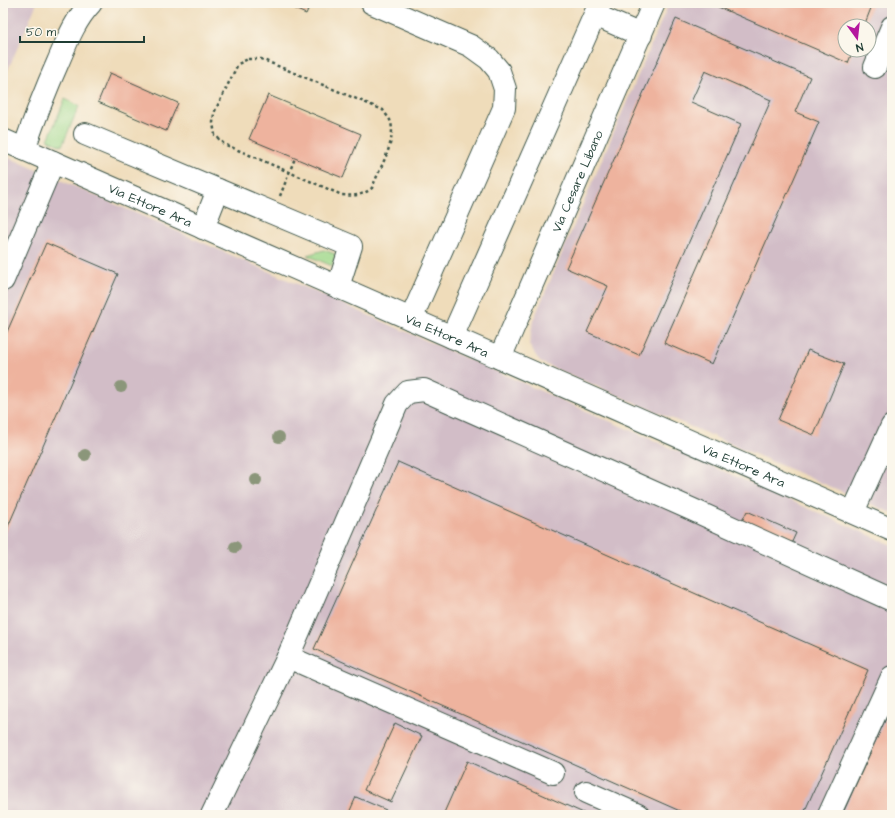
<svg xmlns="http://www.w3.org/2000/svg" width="895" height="818" viewBox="0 0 895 818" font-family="'Architects Daughter',sans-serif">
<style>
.industrial{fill:#d2bdc7;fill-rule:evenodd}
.green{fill:#9fd88a;stroke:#5f8a5f}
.building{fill:#eeb39e}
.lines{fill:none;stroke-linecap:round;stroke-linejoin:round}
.minor-casing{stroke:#3e5548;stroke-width:24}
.path{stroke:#3e5548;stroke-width:2.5;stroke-dasharray:3 3;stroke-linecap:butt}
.minor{stroke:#fff;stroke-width:22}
.tree{fill:#8b967a}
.labels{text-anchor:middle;stroke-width:3;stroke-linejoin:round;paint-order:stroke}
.street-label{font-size:13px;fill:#1f3d34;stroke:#fbf7ec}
</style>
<rect width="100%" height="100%" fill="#fbf7ec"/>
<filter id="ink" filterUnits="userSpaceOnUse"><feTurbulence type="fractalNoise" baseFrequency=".025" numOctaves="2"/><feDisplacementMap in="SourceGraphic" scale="8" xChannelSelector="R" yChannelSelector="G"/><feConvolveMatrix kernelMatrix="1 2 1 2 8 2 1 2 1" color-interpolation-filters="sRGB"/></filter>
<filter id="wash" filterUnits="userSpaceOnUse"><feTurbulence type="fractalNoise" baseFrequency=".012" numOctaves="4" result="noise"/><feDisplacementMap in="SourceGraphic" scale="16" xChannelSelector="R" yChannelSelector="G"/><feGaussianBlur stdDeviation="0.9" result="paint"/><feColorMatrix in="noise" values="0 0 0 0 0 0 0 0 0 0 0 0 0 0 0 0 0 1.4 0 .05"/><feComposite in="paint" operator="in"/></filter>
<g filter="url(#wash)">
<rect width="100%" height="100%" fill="#efdcba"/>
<g class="industrial">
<path d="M3,3H37L3,81Z"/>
<path d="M669,3H892V513L540,362L529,345L533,321ZM845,26H869V50H845Z"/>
<path d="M3,155L892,545V815H3Z"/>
</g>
<g class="green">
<path d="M65,99L79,106L62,146L48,140Z"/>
<path d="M324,250L335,254V257L332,266L307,255Z"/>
</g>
<g id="blocks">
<g class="building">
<path d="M281,3H311L306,14Z"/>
<path d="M709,3H873L864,26H845V50H853L848,63Z"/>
<path d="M676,19L810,77L795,112L819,122L712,364L664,343L771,100L705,71L691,102L741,124L639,355L587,332L608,286L566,268Z"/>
<path d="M110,73L178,103L166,131L98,102Z"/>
<path d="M268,95L361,134L343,178L249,139Z"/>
<path d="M46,243L118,274L3,538V341Z"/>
<path d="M808,350L844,364L814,435L778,420Z"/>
<path d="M398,462L868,670L803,815H689L314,649Z"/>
<path d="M747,511L796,533L791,544L742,521Z"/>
<path d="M892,705V815H842Z"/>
<path d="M395,723L422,736L391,802L364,790Z"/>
<path d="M467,761L588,815H443Z"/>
<path d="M356,797L386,810L384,815H348Z"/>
</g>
</g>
</g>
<g filter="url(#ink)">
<use href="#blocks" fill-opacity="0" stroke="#3e5548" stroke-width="1"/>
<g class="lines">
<defs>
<g id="minor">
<path d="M372,3L471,46L489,59L499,71L505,89L504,108L411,319"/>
<path d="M595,15L641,35"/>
<path d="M875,67L892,27"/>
<path d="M85,134L351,246L338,287"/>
<path id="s1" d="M3,140L892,530"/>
<path d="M24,149C34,120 45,91 58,62C67,41 75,20 91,3"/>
<path d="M203,228L218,190"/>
<path d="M3,280L53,162"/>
<path d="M452,337L600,3"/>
<path id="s2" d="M500,358L654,3"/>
<path d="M853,512L892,426"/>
<path d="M288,657L553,773"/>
<path d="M586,792L638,815"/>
<path d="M212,815L288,657L397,404L408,392L424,390L691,509L892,600"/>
<path d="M829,815L892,677"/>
</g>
</defs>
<use href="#minor" class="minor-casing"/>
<g class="path">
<path d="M248,59H261L383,110C385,113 388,117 390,120C398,140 379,169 372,188C362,196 354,196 342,195L224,144L215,135L213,123L214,113L238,64Z"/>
<path d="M280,196L295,158"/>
</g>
<use href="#minor" class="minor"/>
</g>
<g class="tree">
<circle cx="121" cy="387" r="6"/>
<circle cx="279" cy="437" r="6"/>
<circle cx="85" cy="455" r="6"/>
<circle cx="256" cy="480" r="6"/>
<circle cx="235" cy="547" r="6"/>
</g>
</g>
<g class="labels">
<g class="street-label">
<text dy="5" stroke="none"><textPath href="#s2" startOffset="193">Via Cesare Libano</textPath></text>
<text dy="5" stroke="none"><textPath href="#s1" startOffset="161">Via Ettore Ara</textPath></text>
<text dy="5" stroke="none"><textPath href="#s1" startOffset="485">Via Ettore Ara</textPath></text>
<text dy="5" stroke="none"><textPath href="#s1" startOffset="809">Via Ettore Ara</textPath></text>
</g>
</g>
<rect width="895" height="818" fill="none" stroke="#fbf7ec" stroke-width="16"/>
<g transform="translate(857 38) rotate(165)"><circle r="19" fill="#fbf7ec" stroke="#a3ada2"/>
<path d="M0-3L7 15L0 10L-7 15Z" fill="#b5179e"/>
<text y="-6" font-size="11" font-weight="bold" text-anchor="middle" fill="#1f3d34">N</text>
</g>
<path d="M20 36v6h124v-6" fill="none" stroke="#1f3d34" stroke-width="2"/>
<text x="26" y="36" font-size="12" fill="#1f3d34" stroke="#fbf7ec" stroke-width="3" paint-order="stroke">50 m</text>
</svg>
